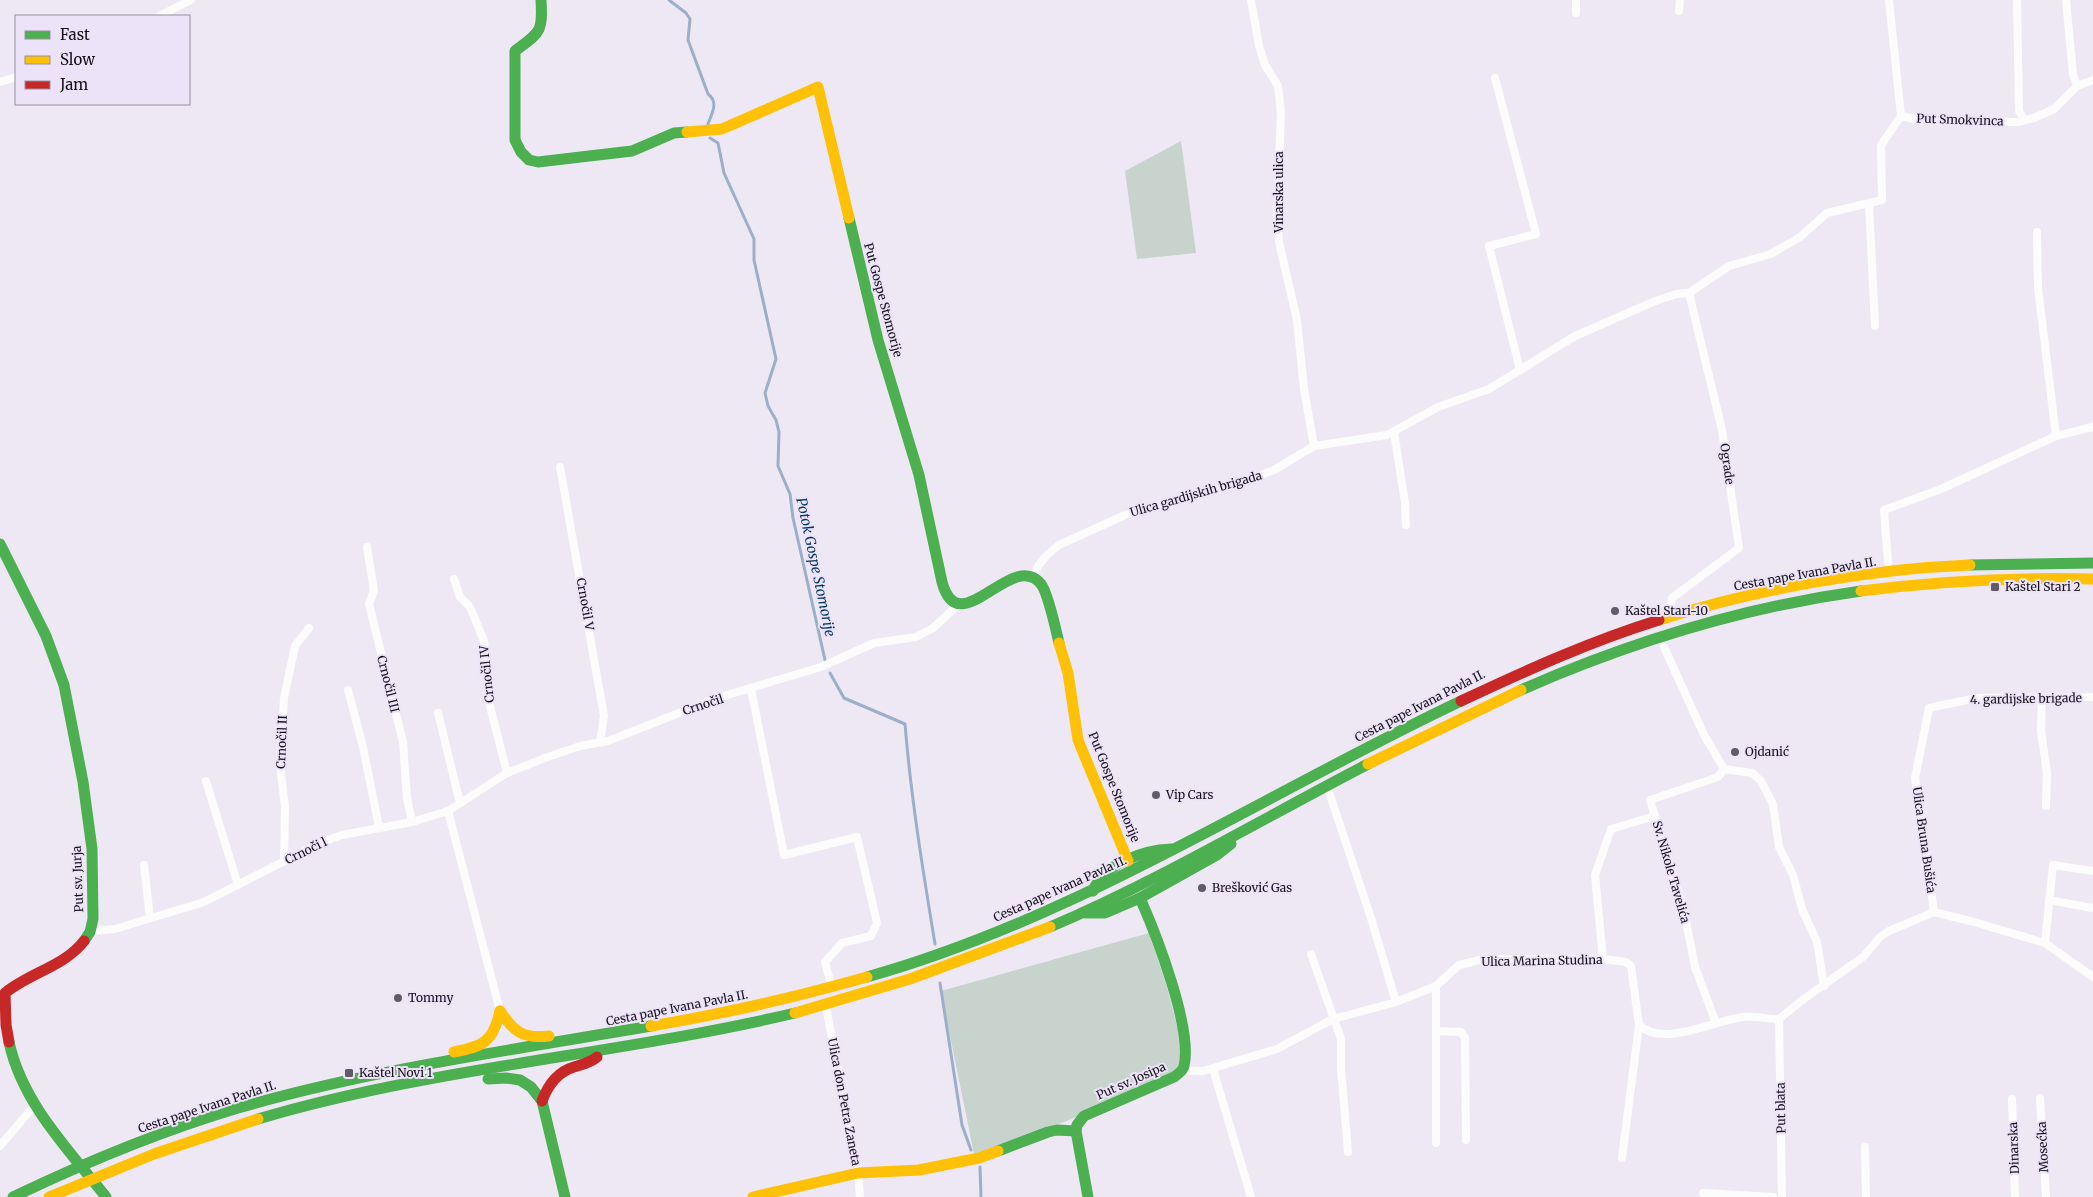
<svg xmlns="http://www.w3.org/2000/svg" width="2093" height="1197" viewBox="0 0 2093 1197" font-family="Merriweather,serif">
<style>
.green{fill:#c7d3cc}
.lines{fill:none;stroke-linecap:round;stroke-linejoin:round}
.stream{stroke:#9bafc8;stroke-width:3}
.street{stroke:#fcfcfd;stroke-width:8}
.fast{stroke:#4caf50;stroke-width:11}
.slow{stroke:#ffc107;stroke-width:11}
.jam{stroke:#c62828;stroke-width:11}
.poi-dot{fill:#605c65;stroke:#ede3f9;stroke-width:2}
.labels{text-anchor:middle;stroke-width:4;stroke-linejoin:round;paint-order:stroke}
.street-label{font-size:12px;fill:#141118;stroke:#ede3f9}
.poi-label{font-size:12px;fill:#141118;stroke:#ede3f9;text-anchor:start}
.water-label{font-size:14px;font-style:italic;fill:#01375f;stroke:#ede3f9}
</style>
<rect width="100%" height="100%" fill="#eee8f4"/>
<g class="green">
<path d="M1181,141L1196,253L1137,259L1125,171Z"/>
<path d="M1149,933L1166,984L1180,1037L1181,1064L1167,1078L1064,1122L974,1154L941,991Z"/>
</g>
<g class="lines">
<g class="stream">
<path d="M669,0L686,13L690,19L688,40L708,94C719,102 712,113 708,124"/>
<path d="M710,138L718,143L724,173L754,239V260L776,359L765,393L768,406L776,420L779,432L778,466L790,494L793,518L825,660"/>
<path d="M830,673L844,698L905,724C911,798 923,871 935,944"/>
<path d="M940,983L962,1125L971,1150"/>
<path d="M980,1167L981,1197"/>
</g>
<g class="street">
<path d="M1251,0L1259,46L1265,65L1278,86L1281,112L1277,217L1279,242L1297,320L1304,389L1314,446"/>
<path d="M1889,0L1901,116"/>
<path d="M2017,0L2019,111L2024,120"/>
<path d="M2066,0L2073,74L2077,86"/>
<path d="M1679,11L1680,0"/>
<path d="M1576,13V0"/>
<path d="M159,16L191,0"/>
<path d="M1495,78L1536,234L1489,246L1520,370"/>
<path d="M0,82L16,77"/>
<path d="M1901,116L1923,121L2018,122L2034,118L2054,109L2077,86L2093,80"/>
<path d="M1869,204L1875,326"/>
<path d="M2037,232L2038,288L2056,436"/>
<path d="M1394,432L1405,503L1406,525"/>
<path d="M560,467L604,716L600,742"/>
<path d="M367,547L374,591L369,604L403,742L407,798L412,822"/>
<path d="M1888,562L1884,510L1941,489L2056,436L2093,427"/>
<path d="M1035,575L1038,566L1047,555L1059,545L1125,515L1239,483L1274,470L1314,446L1387,435L1438,407L1489,389L1575,336L1653,302L1676,294L1689,293L1729,266L1771,254L1800,237L1827,213L1882,200L1881,145L1901,116"/>
<path d="M454,579L460,597L470,607L484,641L490,706L507,773"/>
<path d="M1671,606L1672,598L1739,548L1722,430L1689,293"/>
<path d="M1664,647L1704,735L1724,769L1752,773L1761,781L1773,804L1779,847L1793,875L1802,909L1817,942L1824,986"/>
<path d="M751,689L784,855L857,837L877,923L871,936L842,943L825,962L832,988"/>
<path d="M348,690L363,747L379,827"/>
<path d="M2042,698L2041,731L2047,773L2046,806"/>
<path d="M438,713L460,803"/>
<path d="M206,781L238,885"/>
<path d="M1327,786L1371,918L1396,1002"/>
<path d="M448,811L500,1011"/>
<path d="M284,861L285,807L280,765L284,698L295,646L309,628"/>
<path d="M144,865L150,918"/>
<path d="M2049,900L2093,908"/>
<path d="M1934,912L1915,778L1929,708L1976,698L2093,697"/>
<path d="M91,931L115,929L204,902L320,843L342,835L412,822L448,811L507,773L545,758L580,746L608,741L717,698L821,667L874,643L916,637L933,628L958,605"/>
<path d="M2045,943L2053,865L2093,871"/>
<path d="M1311,954L1341,1039V1068L1348,1152"/>
<path d="M1603,959L1595,875L1611,829L1655,816"/>
<path d="M1436,986V1143"/>
<path d="M826,1007L858,1173L860,1197"/>
<path d="M1779,1019L1801,1001L1863,957L1880,937L1889,931L1934,912L1974,922L2045,943L2093,977"/>
<path d="M1779,1019L1782,1197"/>
<path d="M1716,1023L1695,967L1684,911L1650,800L1718,777L1724,769"/>
<path d="M1436,1031L1461,1032L1465,1038L1466,1140"/>
<path d="M1183,1068L1190,1071H1203L1277,1049L1333,1019L1396,1002L1436,986L1459,965L1484,959H1603L1626,962L1631,966L1639,1025C1663,1048 1714,1020 1744,1017C1755,1016 1767,1019 1779,1019"/>
<path d="M1213,1069L1251,1197"/>
<path d="M2040,1098L2046,1197"/>
<path d="M2012,1099L2015,1197"/>
<path d="M0,1146L34,1106"/>
<path d="M1865,1147L1866,1197"/>
<path d="M1622,1158L1639,1025"/>
<path d="M1703,1193L1773,1197"/>
</g>
<g class="fast">
<path d="M541,0C543,33 540,32 515,51V140L521,152L529,160L538,162L632,151L674,133L687,132"/>
<path d="M849,218L878,340L919,475L942,582C959,645 1012,548 1041,584C1048,593 1056,630 1059,643"/>
<path d="M0,544L46,636L64,685L83,782L92,849L93,919L90,932L84,941"/>
<path d="M1970,565L2093,563"/>
<path d="M1521,690C1628,643 1745,607 1861,591"/>
<path d="M1093,891C1103,864 1144,850 1171,849"/>
<path d="M1086,913H1105L1140,898L1217,855L1231,844"/>
<path d="M1050,927C1160,880 1262,819 1368,764"/>
<path d="M867,977C1078,918 1264,794 1461,701"/>
<path d="M9,1042C22,1103 69,1150 106,1197"/>
<path d="M488,1079L506,1078L520,1080L531,1087L542,1101L565,1197"/>
<path d="M258,1119C433,1067 618,1055 795,1013"/>
<path d="M998,1151L1048,1132L1057,1130L1076,1131"/>
<path d="M13,1197C86,1162 161,1131 238,1108C373,1069 513,1050 651,1026"/>
<path d="M1088,1197L1076,1131L1077,1125L1084,1116L1174,1077C1178,1074 1183,1071 1184,1066C1193,1029 1156,934 1140,898"/>
</g>
<g class="slow">
<path d="M687,132L722,129L818,87L849,218"/>
<path d="M1861,591C1939,581 2015,577 2093,579"/>
<path d="M1659,620C1756,589 1869,569 1970,565"/>
<path d="M1059,643L1068,673L1078,740L1128,861"/>
<path d="M1368,764L1521,690"/>
<path d="M500,1011C514,1032 523,1039 549,1036"/>
<path d="M795,1013L910,979L1050,927"/>
<path d="M651,1026C724,1014 796,997 867,977"/>
<path d="M454,1052C484,1046 493,1042 500,1011"/>
<path d="M49,1197L154,1154L258,1119"/>
<path d="M753,1197L858,1173L919,1170L979,1158L998,1151"/>
</g>
<g class="jam">
<path d="M1461,701C1525,671 1591,641 1659,620"/>
<path d="M9,1042L6,1025L5,993C29,973 65,966 84,941"/>
<path d="M542,1101C548,1085 557,1072 574,1067C583,1064 590,1063 597,1057"/>
</g>
</g>
<g class="poi-dot">
<rect x="1990" y="582" width="10" height="10" rx="2.5"/>
<circle cx="1615" cy="611" r="5"/>
<circle cx="1735" cy="752" r="5"/>
<circle cx="1156" cy="795" r="5"/>
<circle cx="1202" cy="888" r="5"/>
<circle cx="398" cy="998" r="5"/>
<rect x="344" y="1068" width="10" height="10" rx="2.5"/>
</g>
<g class="labels">
<g class="street-label">
<text transform="translate(1960 120) rotate(2)" y="4">Put Smokvinca</text>
<text transform="translate(1279 192) rotate(-90)" y="4">Vinarska ulica</text>
<text transform="translate(883 300) rotate(75)" y="4">Put Gospe Stomorije</text>
<text transform="translate(1727 464) rotate(82)" y="4">Ograde</text>
<text transform="translate(1196 494) rotate(-16)" y="4">Ulica gardijskih brigada</text>
<text transform="translate(1805 574) rotate(-10)" y="4">Cesta pape Ivana Pavla II.</text>
<text transform="translate(585 604) rotate(80)" y="4">Crnočil V</text>
<text transform="translate(487 674) rotate(-96)" y="4">Crnočil IV</text>
<text transform="translate(388 684) rotate(76)" y="4">Crnočil III</text>
<text transform="translate(2026 699) rotate(-1)" y="4">4. gardijske brigade</text>
<text transform="translate(703 705) rotate(-18)" y="4">Crnočil</text>
<text transform="translate(1420 706) rotate(-27)" y="4">Cesta pape Ivana Pavla II.</text>
<text transform="translate(282 742) rotate(-88)" y="4">Crnočil II</text>
<text transform="translate(1114 787) rotate(68)" y="4">Put Gospe Stomorije</text>
<text transform="translate(1924 840) rotate(82)" y="4">Ulica Bruna Bušića</text>
<text transform="translate(306 851) rotate(-26)" y="4">Crnoči l</text>
<text transform="translate(1671 872) rotate(74)" y="4">Sv. Nikole Tavelića</text>
<text transform="translate(78 879) rotate(-92)" y="4">Put sv. Jurja</text>
<text transform="translate(1060 889) rotate(-24)" y="4">Cesta pape Ivana Pavla II.</text>
<text transform="translate(1542 961) rotate(-1)" y="4">Ulica Marina Studina</text>
<text transform="translate(677 1008) rotate(-11)" y="4">Cesta pape Ivana Pavla II.</text>
<text transform="translate(1131 1081) rotate(-24)" y="4">Put sv. Josipa</text>
<text transform="translate(844 1102) rotate(79)" y="4">Ulica don Petra Zaneta</text>
<text transform="translate(207 1107) rotate(-18)" y="4">Cesta pape Ivana Pavla II.</text>
<text transform="translate(1781 1108) rotate(-91)" y="4">Put blata</text>
<text transform="translate(2043 1147) rotate(-93)" y="4">Mosećka</text>
<text transform="translate(2014 1148) rotate(-92)" y="4">Dinarska</text>
</g>
<g class="poi-label">
<text x="2005" y="591">Kaštel Stari 2</text>
<text x="1625" y="615">Kaštel Stari-10</text>
<text x="1745" y="756">Ojdanić</text>
<text x="1166" y="799">Vip Cars</text>
<text x="1212" y="892">Brešković Gas</text>
<text x="408" y="1002">Tommy</text>
<text x="359" y="1077">Kaštel Novi 1</text>
</g>
<g class="water-label">
<text transform="translate(816 567) rotate(78)" y="5">Potok Gospe Stomorije</text>
</g>
</g>
<rect x="15" y="15" width="175" height="90" fill="#ede3f9" stroke="#968f9f"/>
<rect x="25" y="31" width="25" height="8" fill="#4caf50" stroke="#968f9f"/>
<text x="60" y="40" font-size="15" fill="#141118">Fast</text>
<rect x="25" y="56" width="25" height="8" fill="#ffc107" stroke="#968f9f"/>
<text x="60" y="65" font-size="15" fill="#141118">Slow</text>
<rect x="25" y="81" width="25" height="8" fill="#c62828" stroke="#968f9f"/>
<text x="60" y="90" font-size="15" fill="#141118">Jam</text>
</svg>
